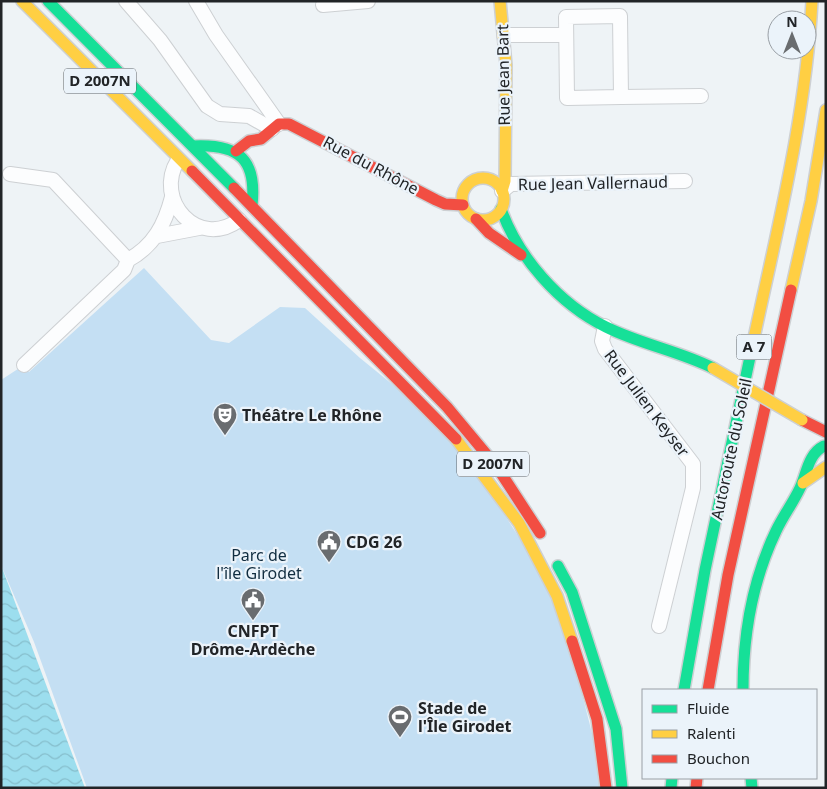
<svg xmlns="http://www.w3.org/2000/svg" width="827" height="789" viewBox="0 0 827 789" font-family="'Noto Sans',sans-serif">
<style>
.park{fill:#c4dff3}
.water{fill:url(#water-waves)}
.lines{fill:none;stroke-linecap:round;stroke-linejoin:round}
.street-casing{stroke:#cdd0d3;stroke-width:16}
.fast-casing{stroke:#cdd0d3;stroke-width:14}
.slow-casing{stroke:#cdd0d3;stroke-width:14}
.jam-casing{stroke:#cdd0d3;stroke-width:14}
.street{stroke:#fcfdfe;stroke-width:14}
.fast{stroke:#16e098;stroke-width:11}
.slow{stroke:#ffcf43;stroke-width:11}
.jam{stroke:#f24e42;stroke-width:11}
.slow-bridge-casing{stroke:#cdd0d3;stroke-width:14;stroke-linecap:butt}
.slow-bridge{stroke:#ffcf43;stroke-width:11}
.labels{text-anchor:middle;stroke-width:4.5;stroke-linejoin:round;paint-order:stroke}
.shield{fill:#ebf3fa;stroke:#5e6266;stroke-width:1}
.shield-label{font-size:15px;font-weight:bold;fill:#212427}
.street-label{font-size:16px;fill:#212427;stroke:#ebf3fa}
.poi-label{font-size:16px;font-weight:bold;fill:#212427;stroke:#ebf3fa;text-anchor:start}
.park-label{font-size:16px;fill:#112d40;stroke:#ebf3fa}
</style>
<defs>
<pattern id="water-waves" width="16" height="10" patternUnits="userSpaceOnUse" patternTransform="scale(1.25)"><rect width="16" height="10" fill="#9cdeee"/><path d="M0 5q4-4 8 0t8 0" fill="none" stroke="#86becc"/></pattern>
</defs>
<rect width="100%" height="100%" fill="#eef3f6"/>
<path class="park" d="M144,268L211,340L229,343L280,307L305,308L360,358L451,432L557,596L606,788H87L34,642L1,565V380L24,365L29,372Z"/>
<path class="water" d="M1,565L85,788H1Z"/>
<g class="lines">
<defs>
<g id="street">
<path d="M126,1L160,40L207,106L220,114L249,116L272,129"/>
<path d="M196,1L216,35L279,124"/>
<path d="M323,5L368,1"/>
<path d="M620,16L621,97L567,98L566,17Z"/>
<path d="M504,35H566"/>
<path d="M621,97L701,96"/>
<path d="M178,160C153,200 198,250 239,220"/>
<path d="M10,174L53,180L128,260"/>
<path d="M502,191L511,184L685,181"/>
<path d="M157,236L199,228"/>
<path d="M605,326L602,341L605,349L693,464V488L659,626"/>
<path d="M24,365L124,270L128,260C154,246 165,224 172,197"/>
</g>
<g id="fast">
<path d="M48,1L234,188"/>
<path d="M194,146C240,144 257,160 252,206"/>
<path d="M501,209C518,257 559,304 606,327C640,344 679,351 713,368"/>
<path d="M558,566L572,592L616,729L622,788"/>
<path d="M684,690L705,570L754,338"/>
<path d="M743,690C743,635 752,581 776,531C783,516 793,503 800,488C807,473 808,454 824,446"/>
<path d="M751,778L752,788"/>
<path d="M671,788L672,778"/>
</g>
<g id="slow">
<path d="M22,1L192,171"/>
<path d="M500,1L506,65L505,181L502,191"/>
<circle cx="483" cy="199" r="21"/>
<path d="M791,290L811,201L826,110"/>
<path d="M754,338C778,226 806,115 812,1"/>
<path d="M456,439L519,523L557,596L572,641"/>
<path d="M803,483L826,467"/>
</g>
<g id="jam">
<path d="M236,151L249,141L261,139L279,124H289L436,200L445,204L463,205"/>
<path d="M192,171L456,439"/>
<path d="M234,188L447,407L497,467L540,533"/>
<path d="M476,219L489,233L521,255"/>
<path d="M802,420L826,432"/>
<path d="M572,641L597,719L606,788"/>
<path d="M708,690L728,575L791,290"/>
<path d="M696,788L697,778"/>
</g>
</defs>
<use href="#street" class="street-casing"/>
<use href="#fast" class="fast-casing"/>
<use href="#slow" class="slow-casing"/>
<use href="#jam" class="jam-casing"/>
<use href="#street" class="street"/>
<use href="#fast" class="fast"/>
<use href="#slow" class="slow"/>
<use href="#jam" class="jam"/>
<defs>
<path id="slow-bridge" d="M713,368L802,420"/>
</defs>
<use href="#slow-bridge" class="slow-bridge-casing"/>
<use href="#slow-bridge" class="slow-bridge"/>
</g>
<defs>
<symbol id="theatre-pin" viewBox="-11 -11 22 30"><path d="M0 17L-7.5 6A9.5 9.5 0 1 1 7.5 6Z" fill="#696c6f" stroke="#ebf3fa"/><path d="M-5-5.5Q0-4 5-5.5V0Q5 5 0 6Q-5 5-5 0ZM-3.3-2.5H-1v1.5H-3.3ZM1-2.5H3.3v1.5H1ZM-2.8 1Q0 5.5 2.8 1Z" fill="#fff"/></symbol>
<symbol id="civic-pin" viewBox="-11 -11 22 30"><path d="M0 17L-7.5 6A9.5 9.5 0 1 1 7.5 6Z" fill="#696c6f" stroke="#ebf3fa"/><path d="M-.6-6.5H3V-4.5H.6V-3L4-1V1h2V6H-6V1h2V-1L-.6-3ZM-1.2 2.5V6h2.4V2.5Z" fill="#fff"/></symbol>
<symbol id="stadium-pin" viewBox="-11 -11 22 30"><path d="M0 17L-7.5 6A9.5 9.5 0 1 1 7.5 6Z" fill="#696c6f" stroke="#ebf3fa"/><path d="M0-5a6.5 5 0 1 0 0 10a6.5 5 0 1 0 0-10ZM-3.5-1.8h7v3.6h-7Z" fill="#fff"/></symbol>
</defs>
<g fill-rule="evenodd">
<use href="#theatre-pin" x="211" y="401" width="28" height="38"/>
<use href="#civic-pin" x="315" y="528" width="28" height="38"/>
<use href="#civic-pin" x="239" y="586" width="28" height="38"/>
<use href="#stadium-pin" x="386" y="703" width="28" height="38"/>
</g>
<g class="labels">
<g class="shield">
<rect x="64" y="68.5" width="72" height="25" rx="4"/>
<rect x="736.5" y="334.5" width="35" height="25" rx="4"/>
<rect x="457" y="451.5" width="72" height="25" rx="4"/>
</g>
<g class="shield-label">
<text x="100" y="86">D 2007N</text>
<text x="754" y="352">A 7</text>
<text x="493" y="469">D 2007N</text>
</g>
<g class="street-label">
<text transform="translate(503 75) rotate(-91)" y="6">Rue Jean Bart</text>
<text transform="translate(371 165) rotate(28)" y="6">Rue du Rhône</text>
<text transform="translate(593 183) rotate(-1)" y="6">Rue Jean Vallernaud</text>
<text transform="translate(647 403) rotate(53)" y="6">Rue Julien Keyser</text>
<text transform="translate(731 449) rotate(-78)" y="6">Autoroute du Soleil</text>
</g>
<g class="poi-label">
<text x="242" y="421">Théâtre Le Rhône</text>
<text x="346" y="548">CDG 26</text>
<text x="253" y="637" text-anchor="middle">CNFPT<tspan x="253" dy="18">Drôme-Ardèche</tspan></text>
<text x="418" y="714">Stade de<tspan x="418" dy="18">l'Île Girodet</tspan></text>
</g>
<g class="park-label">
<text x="259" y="561">Parc de<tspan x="259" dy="18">l'île Girodet</tspan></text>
</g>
</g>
<rect width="827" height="789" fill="none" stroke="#212427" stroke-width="5"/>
<rect x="642" y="689" width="175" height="90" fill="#ebf3fa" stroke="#9aa0a6"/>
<rect x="652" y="705" width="25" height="8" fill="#16e098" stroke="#9aa0a6"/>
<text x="687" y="714" font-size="15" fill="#212427">Fluide</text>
<rect x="652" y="730" width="25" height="8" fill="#ffcf43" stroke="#9aa0a6"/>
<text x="687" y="739" font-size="15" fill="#212427">Ralenti</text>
<rect x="652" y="755" width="25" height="8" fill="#f24e42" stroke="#9aa0a6"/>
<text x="687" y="764" font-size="15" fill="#212427">Bouchon</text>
<g transform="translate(792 35)"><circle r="24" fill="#ebf3fa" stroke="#9aa0a6"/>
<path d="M0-4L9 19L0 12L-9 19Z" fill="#696c6f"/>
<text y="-8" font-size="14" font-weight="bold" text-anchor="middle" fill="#212427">N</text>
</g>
</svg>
